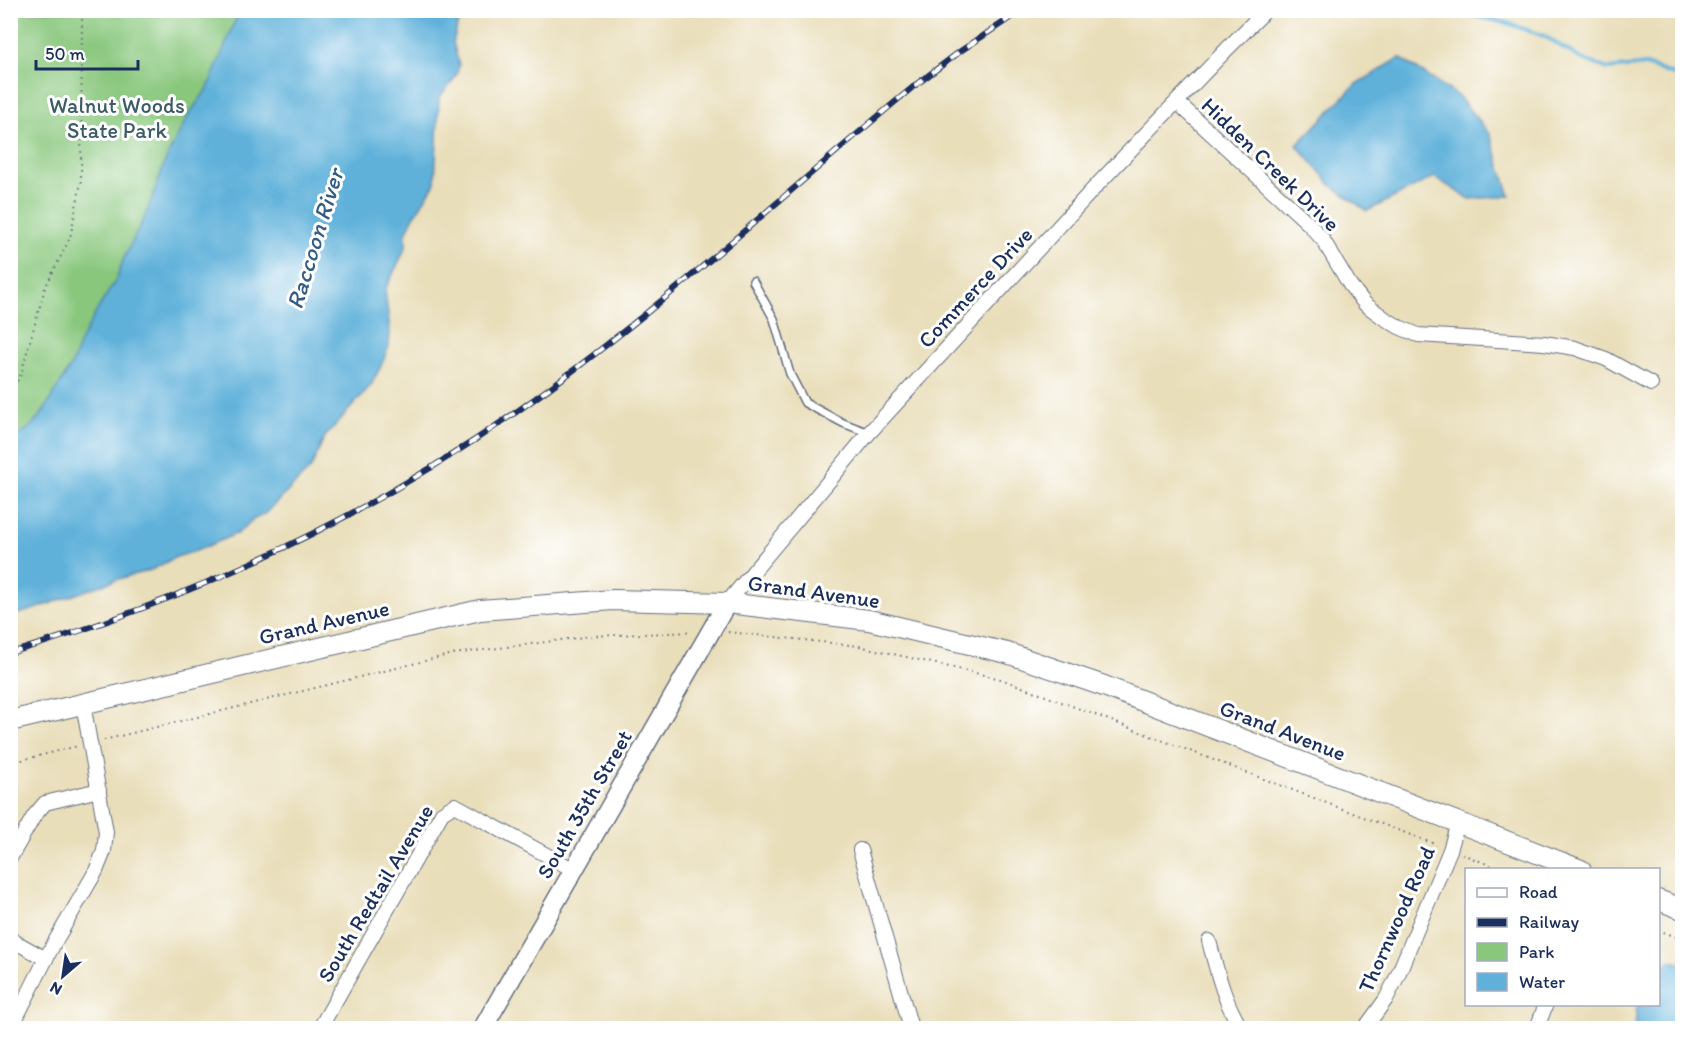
<svg xmlns="http://www.w3.org/2000/svg" width="1693" height="1039" viewBox="0 0 1693 1039" font-family="Itim,sans-serif">
<style>
.green{fill:#89c77d;stroke:#527b6e;stroke-width:1.5}
.water{fill:#5fb1da;stroke:#3d709c;stroke-width:1.5}
.lines{fill:none;stroke-linecap:round;stroke-linejoin:round}
.stream{stroke:#5fb1da;stroke-width:4}
.service-casing{stroke:#636c7e;stroke-width:10}
.minor-casing{stroke:#636c7e;stroke-width:16}
.tertiary-casing{stroke:#636c7e;stroke-width:21}
.secondary-casing{stroke:#636c7e;stroke-width:22}
.path{stroke:#636c7e;stroke-width:2;stroke-dasharray:1.5 4.5;stroke-linecap:butt}
.service{stroke:#fff;stroke-width:7}
.minor{stroke:#fff;stroke-width:14}
.tertiary{stroke:#fff;stroke-width:18}
.secondary{stroke:#fff;stroke-width:20}
.rail-casing{stroke:#1b2f5e;stroke-width:6}
.rail{stroke:#fff;stroke-width:4;stroke-dasharray:11;stroke-linecap:butt}
.labels{text-anchor:middle;stroke-width:6;stroke-linejoin:round;paint-order:stroke}
.park-label{font-size:22px;fill:#3c5d67;stroke:#fff}
.street-label{font-size:22px;fill:#1b2f5e;stroke:#fff}
.water-label{font-size:24px;font-style:italic;fill:#335c89;stroke:#fff}
</style>
<rect width="100%" height="100%" fill="#fff"/>
<filter id="ink" filterUnits="userSpaceOnUse"><feTurbulence type="fractalNoise" baseFrequency=".0167" numOctaves="2"/><feDisplacementMap in="SourceGraphic" scale="12" xChannelSelector="R" yChannelSelector="G"/><feConvolveMatrix kernelMatrix="1 2 1 2 8 2 1 2 1" color-interpolation-filters="sRGB"/></filter>
<filter id="wash" filterUnits="userSpaceOnUse"><feTurbulence type="fractalNoise" baseFrequency=".008" numOctaves="4" result="noise"/><feDisplacementMap in="SourceGraphic" scale="24" xChannelSelector="R" yChannelSelector="G"/><feGaussianBlur stdDeviation="1.35" result="paint"/><feColorMatrix in="noise" values="0 0 0 0 0 0 0 0 0 0 0 0 0 0 0 0 0 1.4 0 .05"/><feComposite in="paint" operator="in"/></filter>
<g filter="url(#wash)">
<rect width="100%" height="100%" fill="#e9deba"/>
<path class="green" d="M11,11H274L11,525Z"/>
<g class="water">
<path d="M239,11H461L453,42L459,65L457,74L451,84L439,97L435,183L413,218L406,233V247L385,290L390,331L389,346L381,366L371,385L324,438L311,468L266,513L251,521L238,533L196,551L176,557L151,570L115,580L35,609L11,616V442L32,425L43,412L72,364L80,342L99,307L117,278L123,260L147,212L166,159L189,114L208,88Z"/>
<path d="M1400,58L1457,95L1490,134L1510,196L1470,199L1434,177L1367,211L1331,185L1297,145L1355,85Z"/>
<path d="M1670,960L1682,964V1028H1635L1637,1005L1658,1004L1659,974Z"/>
</g>
<g class="lines">
<path class="stream" d="M1439,10L1457,11L1473,16L1507,23L1544,36L1580,58L1608,69L1646,65L1682,78"/>
</g>
</g>
<g filter="url(#ink)">
<g class="lines">
<defs>
<path id="service" d="M753,281L774,319L790,374L805,403L843,423L869,433"/>
<g id="minor">
<path d="M1177,102L1308,223L1323,240L1350,285L1365,304L1384,318L1399,327L1418,335L1544,343L1575,348L1606,359L1651,384"/>
<path d="M727,603L869,433L1097,185L1228,48L1266,10"/>
<path d="M860,850L911,1028"/>
<path d="M10,858L34,816L45,803L99,790"/>
<path d="M10,939L46,959"/>
<path d="M1209,941C1217,971 1224,1002 1241,1028"/>
<path d="M11,1028L53,945L96,871L104,851L106,832L83,704"/>
<path d="M320,1028L442,813L455,805L574,870"/>
<path d="M1365,1028L1386,999L1397,977L1450,850L1458,823"/>
<path d="M1537,1028L1546,1004"/>
</g>
<path id="tertiary" d="M483,1028L727,603"/>
<g id="secondary">
<path d="M10,721L480,610L613,600L727,603L869,620L1007,653L1104,686L1581,870"/>
<path d="M1658,900L1682,909"/>
</g>
</defs>
<use href="#service" class="service-casing"/>
<use href="#minor" class="minor-casing"/>
<use href="#tertiary" class="tertiary-casing"/>
<use href="#secondary" class="secondary-casing"/>
<g class="path">
<path d="M10,391L20,377L45,288L70,238L81,182L82,10"/>
<path d="M728,632L859,646L1001,679L1437,845"/>
<path d="M104,740L453,654L592,636L692,632"/>
<path d="M10,763L78,746"/>
<path d="M1462,854L1502,870"/>
<path d="M1658,930L1682,939"/>
</g>
<use href="#service" class="service"/>
<use href="#minor" class="minor"/>
<use href="#tertiary" class="tertiary"/>
<use href="#secondary" class="secondary"/>
<defs>
<path id="rail" d="M10,653C197,597 375,514 533,400C666,305 787,191 913,87L962,50L1022,10"/>
</defs>
<use href="#rail" class="rail-casing"/>
<use href="#rail" class="rail"/>
</g>
</g>
<g class="labels">
<g class="park-label">
<text x="117" y="113">Walnut Woods<tspan x="117" dy="25">State Park</tspan></text>
</g>
<g class="street-label">
<text transform="translate(1271 164) rotate(44)" y="8">Hidden Creek Drive</text>
<text transform="translate(975 287) rotate(-47)" y="8">Commerce Drive</text>
<text transform="translate(814 591) rotate(8)" y="8">Grand Avenue</text>
<text transform="translate(324 622) rotate(-13)" y="8">Grand Avenue</text>
<text transform="translate(1283 730) rotate(21)" y="8">Grand Avenue</text>
<text transform="translate(584 804) rotate(-60)" y="8">South 35th Street</text>
<text transform="translate(375 893) rotate(-59)" y="8">South Redtail Avenue</text>
<text transform="translate(1396 919) rotate(-66)" y="8">Thornwood Road</text>
</g>
<g class="water-label">
<text transform="translate(315 239) rotate(-73)" y="8">Raccoon River</text>
</g>
</g>
<rect width="1693" height="1039" fill="none" stroke="#fff" stroke-width="36"/>
<rect x="1465" y="868" width="195" height="138" fill="#ffffff" stroke="#a4acbf" stroke-width="1.5"/>
<rect x="1477" y="888" width="30" height="9" fill="#ffffff" stroke="#a4acbf" stroke-width="1.5"/>
<text x="1519" y="898" font-size="18" fill="#1b2f5e">Road</text>
<rect x="1477" y="918" width="30" height="9" fill="#1b2f5e" stroke="#a4acbf" stroke-width="1.5"/>
<text x="1519" y="928" font-size="18" fill="#1b2f5e">Railway</text>
<rect x="1477" y="943" width="30" height="18" fill="#89c77d" stroke="#a4acbf" stroke-width="1.5"/>
<text x="1519" y="958" font-size="18" fill="#1b2f5e">Park</text>
<rect x="1477" y="973" width="30" height="18" fill="#5fb1da" stroke="#a4acbf" stroke-width="1.5"/>
<text x="1519" y="988" font-size="18" fill="#1b2f5e">Water</text>
<g transform="translate(63 976) rotate(209)" stroke="#ffffff" stroke-width="4.5" paint-order="stroke">
<path d="M0-4.5L10 22L0 15L-10 22Z" fill="#1b2f5e"/>
<text y="-9" font-size="16" font-weight="bold" text-anchor="middle" fill="#1b2f5e">N</text>
</g>
<path d="M36 60v9h102v-9" fill="none" stroke="#1b2f5e" stroke-width="3"/>
<text x="45" y="60" font-size="18" fill="#1b2f5e" stroke="#ffffff" stroke-width="4.5" paint-order="stroke">50 m</text>
</svg>
